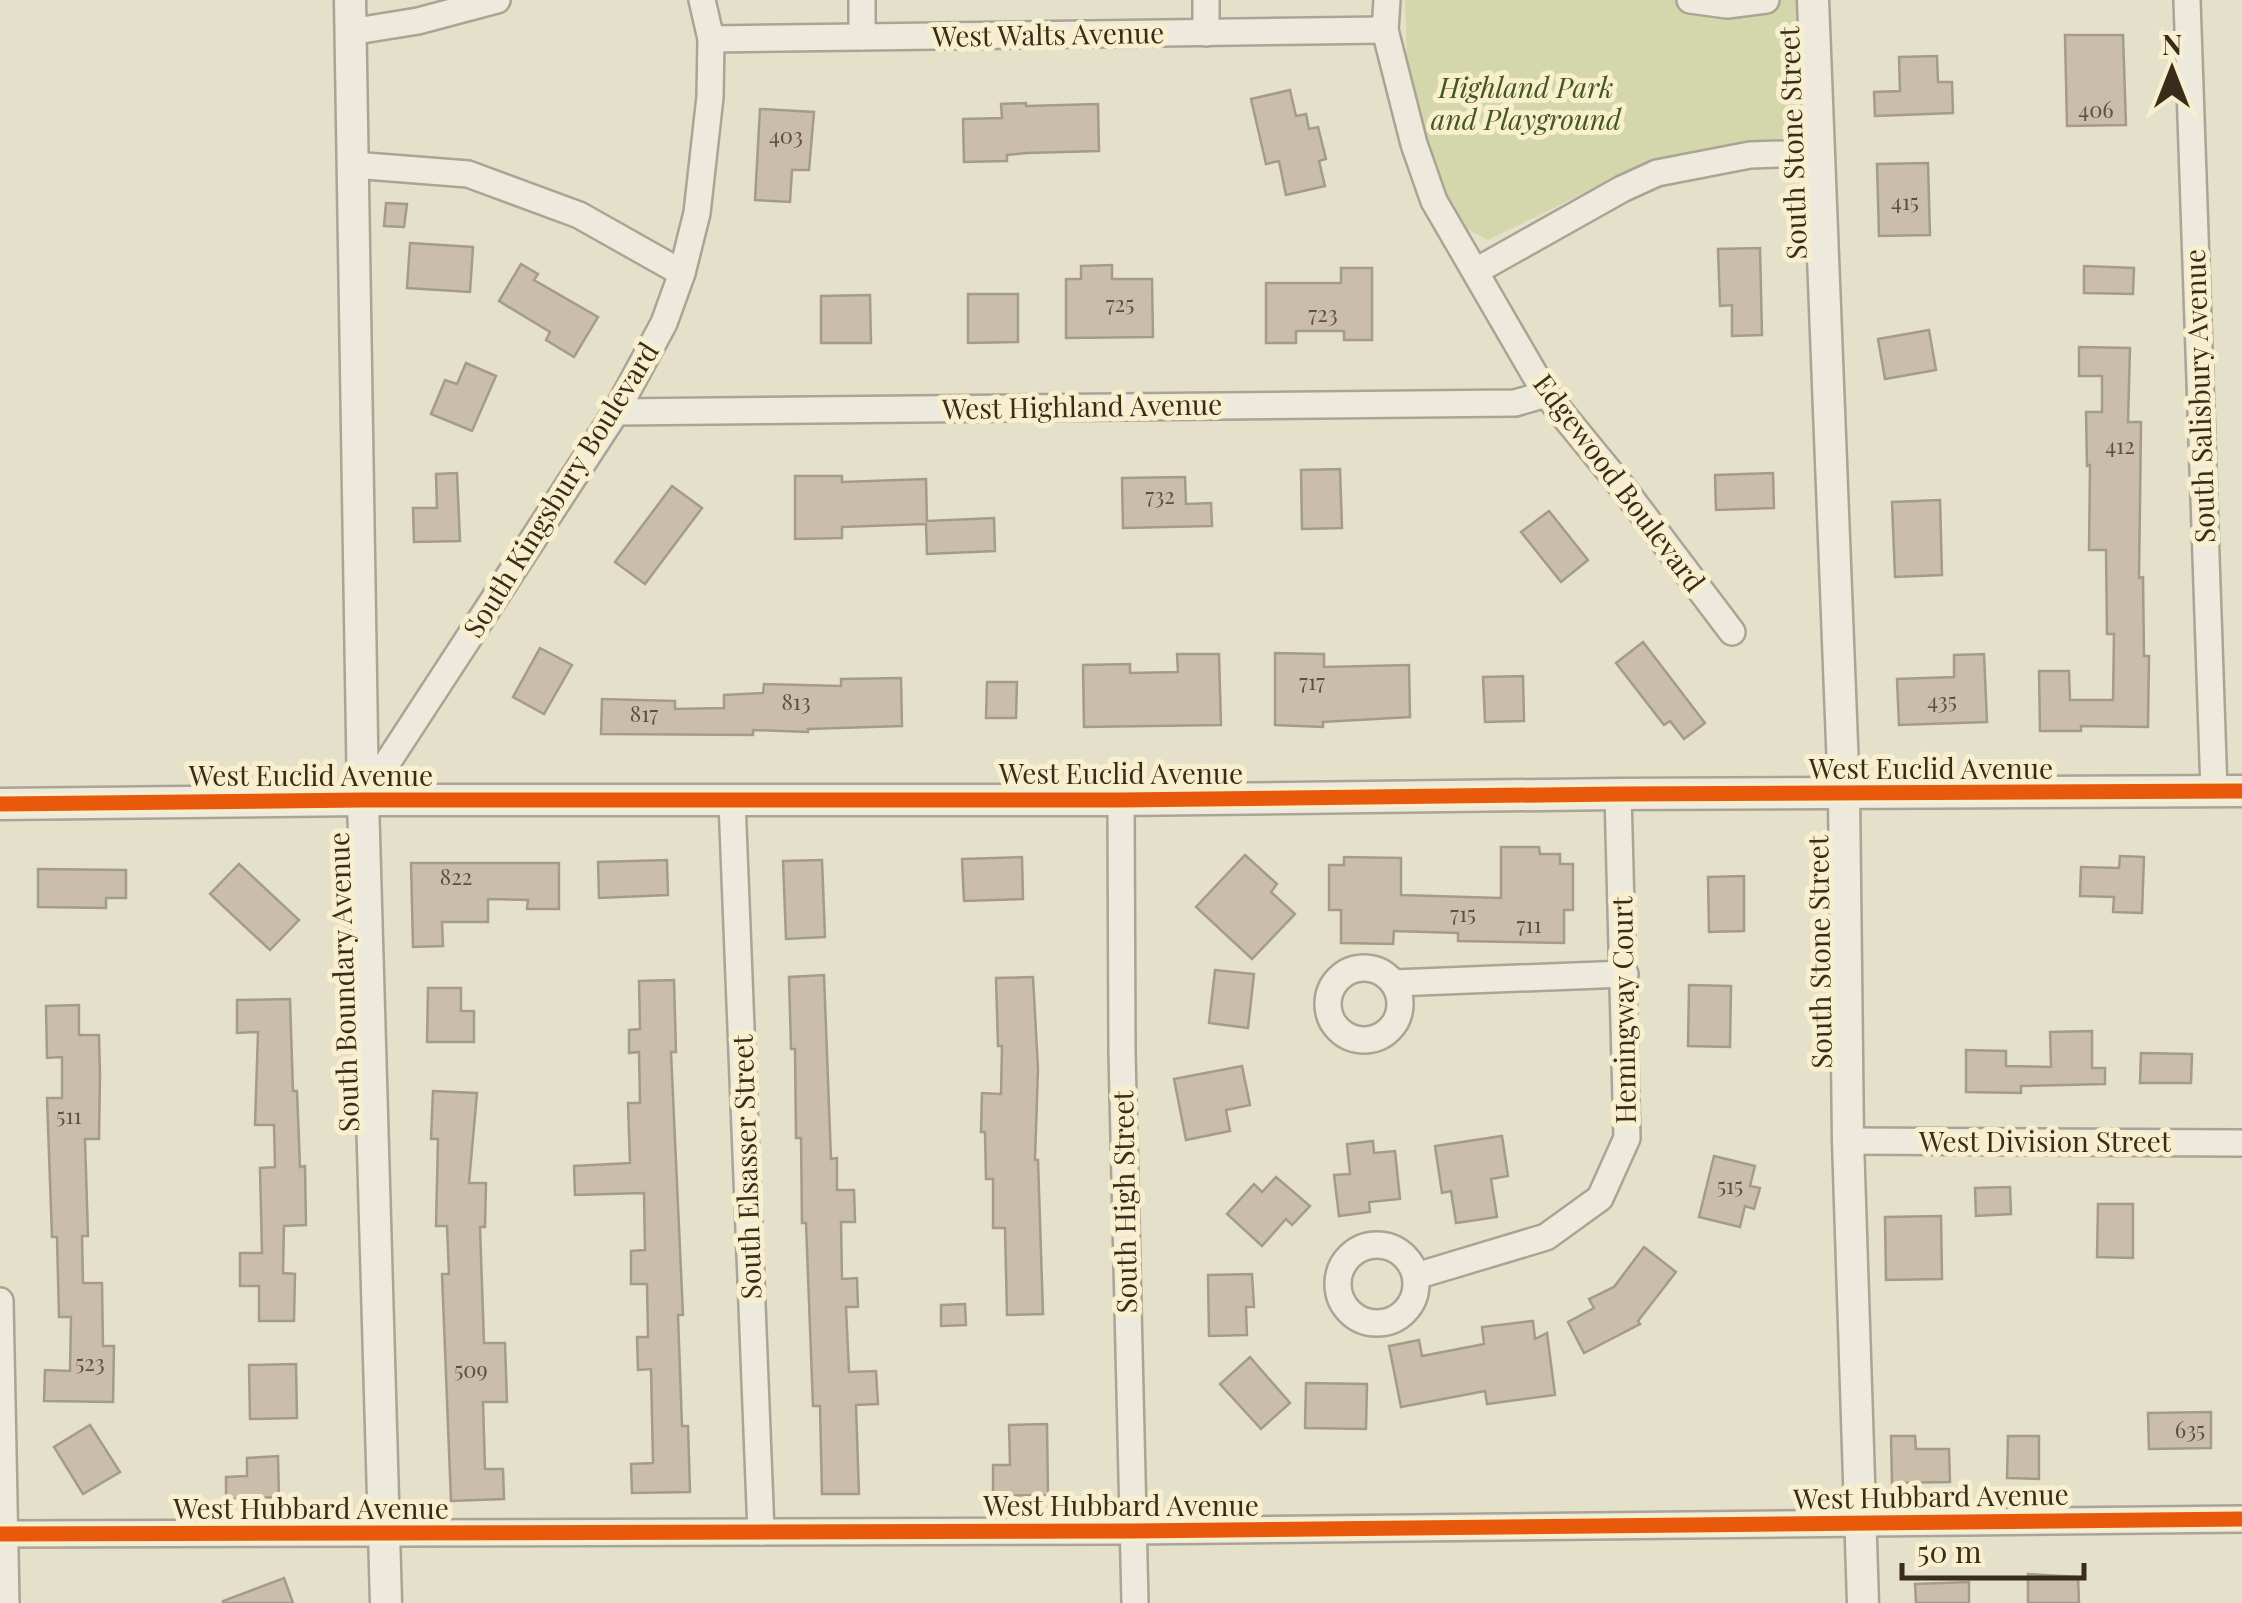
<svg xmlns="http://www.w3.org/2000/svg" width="2242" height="1603" viewBox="0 0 2242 1603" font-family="'Playfair Display',serif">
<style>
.green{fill:#d3d7ab}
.building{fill:#cabdaa;stroke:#a59b89;stroke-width:2.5}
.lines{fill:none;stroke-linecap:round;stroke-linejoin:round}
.minor-casing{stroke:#aaa494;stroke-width:30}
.tertiary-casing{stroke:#aaa494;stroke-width:35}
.minor{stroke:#ede9dd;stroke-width:25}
.tertiary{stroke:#ede9dd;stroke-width:30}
.cycleway-casing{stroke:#f8efce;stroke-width:21}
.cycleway{stroke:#e8590c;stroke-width:15}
.labels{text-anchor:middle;stroke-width:10;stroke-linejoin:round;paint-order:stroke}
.number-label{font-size:22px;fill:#5d503f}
.street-label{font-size:28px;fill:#392c1b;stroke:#f8efce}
.park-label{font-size:28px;font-style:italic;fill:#455720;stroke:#f8efce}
</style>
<rect width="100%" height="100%" fill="#e5e0ca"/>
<path class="green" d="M1405,0H1802L1804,136L1720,146L1650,161L1488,240L1467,229L1443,197L1407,64Z"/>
<g class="building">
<path d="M2065,35H2123L2126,125L2067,126Z"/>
<path d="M1937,56L1938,82H1952L1953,113L1875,116L1874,92L1900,91L1899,57Z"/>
<path d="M1290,90L1296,116L1306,114L1309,129L1318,127L1326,159L1319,161L1325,186L1286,195L1279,161L1266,164L1251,99Z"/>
<path d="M1026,103V106L1098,104L1099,151L1027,153L1007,155V161L964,162L963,119L1002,118L1001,104Z"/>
<path d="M760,109L814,112L809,170H792L790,202L755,200Z"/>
<path d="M1928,163L1930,235L1879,236L1877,164Z"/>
<path d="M386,203L407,204L404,227L384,226Z"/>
<path d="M410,243L473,247L470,292L407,288Z"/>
<path d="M1760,248L1762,335L1732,336V305L1720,306L1718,249Z"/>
<path d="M521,264L538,274L534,280L598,317L574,357L546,340L550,332L499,301Z"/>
<path d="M1112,265V279H1152L1153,337L1066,338V279H1081V266Z"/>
<path d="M2084,266L2134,268L2133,294L2084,293Z"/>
<path d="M1341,268H1372V340H1344V331H1296V343H1266V283H1341Z"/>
<path d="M968,294H1018V342L968,343Z"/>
<path d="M870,295L871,343H821V296Z"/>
<path d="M1929,330L1936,370L1885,379L1878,339Z"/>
<path d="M2079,347L2130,348L2128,422H2141L2139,578L2143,577L2144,656H2149L2148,727L2081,726V731H2040L2039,671H2069L2070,700H2113L2114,634H2107L2106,550H2089L2090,465L2087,466L2086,412H2102V376H2079Z"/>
<path d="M466,363L496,376L472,431L431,414L445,380L457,384Z"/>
<path d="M1340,469L1342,528L1302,529L1301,470Z"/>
<path d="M457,473L460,541L414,542L413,508H437L436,474Z"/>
<path d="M1773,473L1774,508L1716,510L1715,475Z"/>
<path d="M795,476H842V482L926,479L927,521L994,518L995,551L927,554L926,524L842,527V538L795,539Z"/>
<path d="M1185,477L1186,504L1211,503L1212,526L1123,528L1122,478Z"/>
<path d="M672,486L702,508L645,584L615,562Z"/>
<path d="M1940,500L1942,575L1895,577L1892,502Z"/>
<path d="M1549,511L1588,560L1561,582L1521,532Z"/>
<path d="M1643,642L1705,723L1684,739L1670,721L1664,725L1616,663Z"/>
<path d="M540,648L572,665L544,714L513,697Z"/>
<path d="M1275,653L1324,654V667L1409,665L1410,717L1323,722V727L1275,725Z"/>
<path d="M1177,654H1219L1221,725L1084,727L1083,665L1130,664V673L1178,672Z"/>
<path d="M1984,654L1987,722L1899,725L1897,679L1954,677V655Z"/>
<path d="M1523,676L1524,721L1485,722L1483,677Z"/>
<path d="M901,678L902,726L808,729V732L753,730V735L601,734L602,699L675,701V709L724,708V695L763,693L764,684L841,686V679Z"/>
<path d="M987,682H1017L1016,718H986Z"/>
<path d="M1501,847H1539L1540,854H1560V864H1573V910H1564V943L1458,941V933L1394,931L1393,944L1341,943V910H1329V865H1344V857L1401,858V895L1501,898Z"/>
<path d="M1245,855L1277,884L1271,892L1295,914L1252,959L1196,907Z"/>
<path d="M2120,856L2144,857L2142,913L2113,912L2114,897L2080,896L2081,867L2119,868Z"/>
<path d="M1022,857L1023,899L964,901L962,859Z"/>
<path d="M667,860L668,895L599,898L598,862Z"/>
<path d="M822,860L825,937L786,939L783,861Z"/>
<path d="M411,863H559V909H527L528,900L488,899V922H442L443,946L413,947Z"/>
<path d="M239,864L299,920L270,950L210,894Z"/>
<path d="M38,869L126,870V898H106V908L38,907Z"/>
<path d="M1744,876V931L1709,932L1708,877Z"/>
<path d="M1215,970L1254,974L1248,1028L1209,1023Z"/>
<path d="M824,975L831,1159L837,1158V1190H854L855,1222H841L842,1279L857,1278L858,1307H846L849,1372L876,1371L878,1404L856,1405L859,1494H822L820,1406H813L806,1223H802L801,1138H796L795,1049H791L789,977Z"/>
<path d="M1033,977L1038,1069L1035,1160H1038L1043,1314L1007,1315L1005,1228H993V1179H986L985,1132H981L982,1093L1001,1094L1002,1046H998L996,978Z"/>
<path d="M674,980L676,1052H671L683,1315H678L682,1426H688L690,1492L632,1493L631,1464L653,1463L651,1369L638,1370L637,1337H648L647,1284H631V1251L645,1250L644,1193L575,1195L574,1166L630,1163L628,1103H640L639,1052L629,1053V1030L640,1029L639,981Z"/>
<path d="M1689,985L1731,986L1730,1047L1688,1046Z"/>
<path d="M428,988H461V1011H474V1042H427Z"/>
<path d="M290,999L293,1091H297L300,1167L305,1166L306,1225L284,1226L283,1273L295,1274L294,1321H259V1286H240V1253H262L260,1168L275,1167L274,1125H255L258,1032L237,1033V1000Z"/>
<path d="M79,1005V1035H99L100,1074L99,1139H85L88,1236H82L83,1283H102L103,1346H114L113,1402L44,1401L45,1370L70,1371L71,1317H59L57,1237H52L47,1098H62V1057L47,1058L46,1006Z"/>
<path d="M2092,1031V1068H2105V1084L2021,1086V1093L1966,1092V1050L2006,1051V1066L2051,1067L2050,1032Z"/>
<path d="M2141,1053L2192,1054L2191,1083H2140Z"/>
<path d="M1242,1066L1250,1105L1226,1110L1230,1131L1186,1140L1174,1079Z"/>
<path d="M433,1091L477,1093L469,1183H486L485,1227H480L484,1343H505L507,1402H483L485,1469H503L504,1499L451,1501L442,1274H449L447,1226H436L438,1139H431Z"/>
<path d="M1502,1136L1508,1176L1491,1179L1497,1217L1456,1223L1451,1191L1442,1193L1435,1146Z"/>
<path d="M1373,1141L1374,1153L1395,1151L1400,1199L1369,1202L1370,1212L1339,1216L1334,1175L1350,1174L1347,1144Z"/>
<path d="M1714,1156L1755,1166L1750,1186L1760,1188L1754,1209L1745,1206L1740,1227L1699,1217Z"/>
<path d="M1276,1177L1310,1206L1292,1225L1286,1219L1262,1246L1227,1214L1254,1184L1262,1192Z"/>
<path d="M2010,1187L2011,1214L1976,1216L1975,1188Z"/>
<path d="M2098,1204H2133V1258L2097,1257Z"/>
<path d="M1941,1216L1942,1279L1886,1280L1885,1217Z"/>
<path d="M1644,1247L1676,1272L1638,1321L1640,1324L1584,1353L1568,1322L1594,1308L1589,1299L1614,1287Z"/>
<path d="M1252,1274L1254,1307H1246L1247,1335L1209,1336L1208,1275Z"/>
<path d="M965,1304L966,1325L941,1326V1305Z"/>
<path d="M1533,1321L1535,1339L1547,1333L1555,1395L1487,1404L1485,1391L1401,1407L1389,1346L1419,1340L1422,1356L1484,1344L1482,1327Z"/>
<path d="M1250,1357L1290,1403L1261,1429L1220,1384Z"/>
<path d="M296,1364L297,1418L250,1419L249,1365Z"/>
<path d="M1306,1383L1367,1384L1366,1429L1305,1428Z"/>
<path d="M2211,1412V1448L2149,1449L2148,1413Z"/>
<path d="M1047,1424L1048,1495L993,1496V1465H1010L1009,1425Z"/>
<path d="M90,1425L120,1472L83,1494L54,1447Z"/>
<path d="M1891,1436H1915L1916,1449H1949L1950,1482L1892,1483Z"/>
<path d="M2008,1436H2039V1479L2007,1478Z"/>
<path d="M278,1456L279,1497L226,1499V1477L247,1476V1458Z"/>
<path d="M2028,1574L2078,1577L2079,1603H2028Z"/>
<path d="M284,1578L293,1603H223V1601Z"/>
<path d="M1969,1582V1603H1916L1915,1584Z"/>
</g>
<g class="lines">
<defs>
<g id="minor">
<path d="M1206,0V33"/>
<path d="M1387,0L1385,30L1414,144L1434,201L1546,394L1623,488L1732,632"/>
<path d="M1690,0L1727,5L1766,0"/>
<path d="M2187,0L2214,791"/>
<path d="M350,32L418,21L497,0"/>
<path d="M862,37V0"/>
<path d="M711,39L1385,30"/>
<path d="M353,165L468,174L579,215L682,273"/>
<path d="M1476,271L1622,189L1657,173L1750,155L1818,153"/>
<path d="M616,412L1515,403L1546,394"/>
<path d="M363,800L616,412L664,323L682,273L697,213L710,97L711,39L702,0"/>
<path d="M1121,800L1122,1053L1135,1603"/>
<path d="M732,801L761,1532"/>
<circle cx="1364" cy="1004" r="36"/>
<path d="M1394,983L1625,974"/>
<path d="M1848,1141L2242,1143"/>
<circle cx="1377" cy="1284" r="39"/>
<path d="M1416,1276L1546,1237L1600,1198L1627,1138L1618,794"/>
<path d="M0,1301L6,1603"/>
<path d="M0,1534L1133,1531L2242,1519"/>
</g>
<g id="tertiary">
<path d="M350,0L363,800L386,1603"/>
<path d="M1813,0L1844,795L1848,1141L1863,1603"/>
<path d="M0,804L363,800H1121L1618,794L2242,791"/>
</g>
</defs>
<use href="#minor" class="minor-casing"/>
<use href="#tertiary" class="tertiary-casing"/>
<use href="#minor" class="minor"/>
<use href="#tertiary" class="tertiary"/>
<defs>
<g id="cycleway">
<path d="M0,804L363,800H1121L1618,794L2242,791"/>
<path d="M0,1534L1133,1531L2242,1519"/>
</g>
</defs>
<use href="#cycleway" class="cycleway-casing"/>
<use href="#cycleway" class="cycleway"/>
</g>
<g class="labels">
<g class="number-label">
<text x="2096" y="118">406</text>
<text x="786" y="144">403</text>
<text x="1905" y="210">415</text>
<text x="1120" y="312">725</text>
<text x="1323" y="322">723</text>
<text x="2120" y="454">412</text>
<text x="1160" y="504">732</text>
<text x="1312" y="690">717</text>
<text x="1942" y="709">435</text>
<text x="796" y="710">813</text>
<text x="644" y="722">817</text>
<text x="456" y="885">822</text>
<text x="1463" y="922">715</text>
<text x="1529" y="933">711</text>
<text x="69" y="1124">511</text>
<text x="1730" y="1194">515</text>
<text x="90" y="1371">523</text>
<text x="471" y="1378">509</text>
<text x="2190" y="1438">635</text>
</g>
<g class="street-label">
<text transform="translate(1048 35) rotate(-1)" y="10">West Walts Avenue</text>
<text transform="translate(1793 143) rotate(-92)" y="10">South Stone Street</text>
<text transform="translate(2200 396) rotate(-92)" y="10">South Salisbury Avenue</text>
<text transform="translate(1082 407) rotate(-1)" y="10">West Highland Avenue</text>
<text transform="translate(1619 483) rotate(53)" y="10">Edgewood Boulevard</text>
<text transform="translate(561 490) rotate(-58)" y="10">South Kingsbury Boulevard</text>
<text x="1931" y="779">West Euclid Avenue</text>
<text x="1121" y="784">West Euclid Avenue</text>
<text x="311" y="786">West Euclid Avenue</text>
<text transform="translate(1820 952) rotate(-91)" y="10">South Stone Street</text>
<text transform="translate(344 982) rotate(-92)" y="10">South Boundary Avenue</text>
<text transform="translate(1624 1010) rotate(-91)" y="10">Hemingway Court</text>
<text x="2045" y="1152">West Division Street</text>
<text transform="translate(747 1167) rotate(-92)" y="10">South Elsasser Street</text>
<text transform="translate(1125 1202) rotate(-91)" y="10">South High Street</text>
<text transform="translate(1931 1497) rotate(-1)" y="10">West Hubbard Avenue</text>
<text x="1121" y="1516">West Hubbard Avenue</text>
<text x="311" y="1519">West Hubbard Avenue</text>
</g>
<g class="park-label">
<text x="1526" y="98">Highland Park<tspan x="1526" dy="32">and Playground</tspan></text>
</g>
</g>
<g transform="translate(2172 70)" stroke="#f8efce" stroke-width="8" paint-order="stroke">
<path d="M0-8L18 38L0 25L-18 38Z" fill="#392c1b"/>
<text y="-15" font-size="28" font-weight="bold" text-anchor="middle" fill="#392c1b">N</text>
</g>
<path d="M1902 1563v15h182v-15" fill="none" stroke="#392c1b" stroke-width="5"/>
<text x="1917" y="1563" font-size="30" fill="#392c1b" stroke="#f8efce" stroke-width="8" paint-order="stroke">50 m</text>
</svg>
